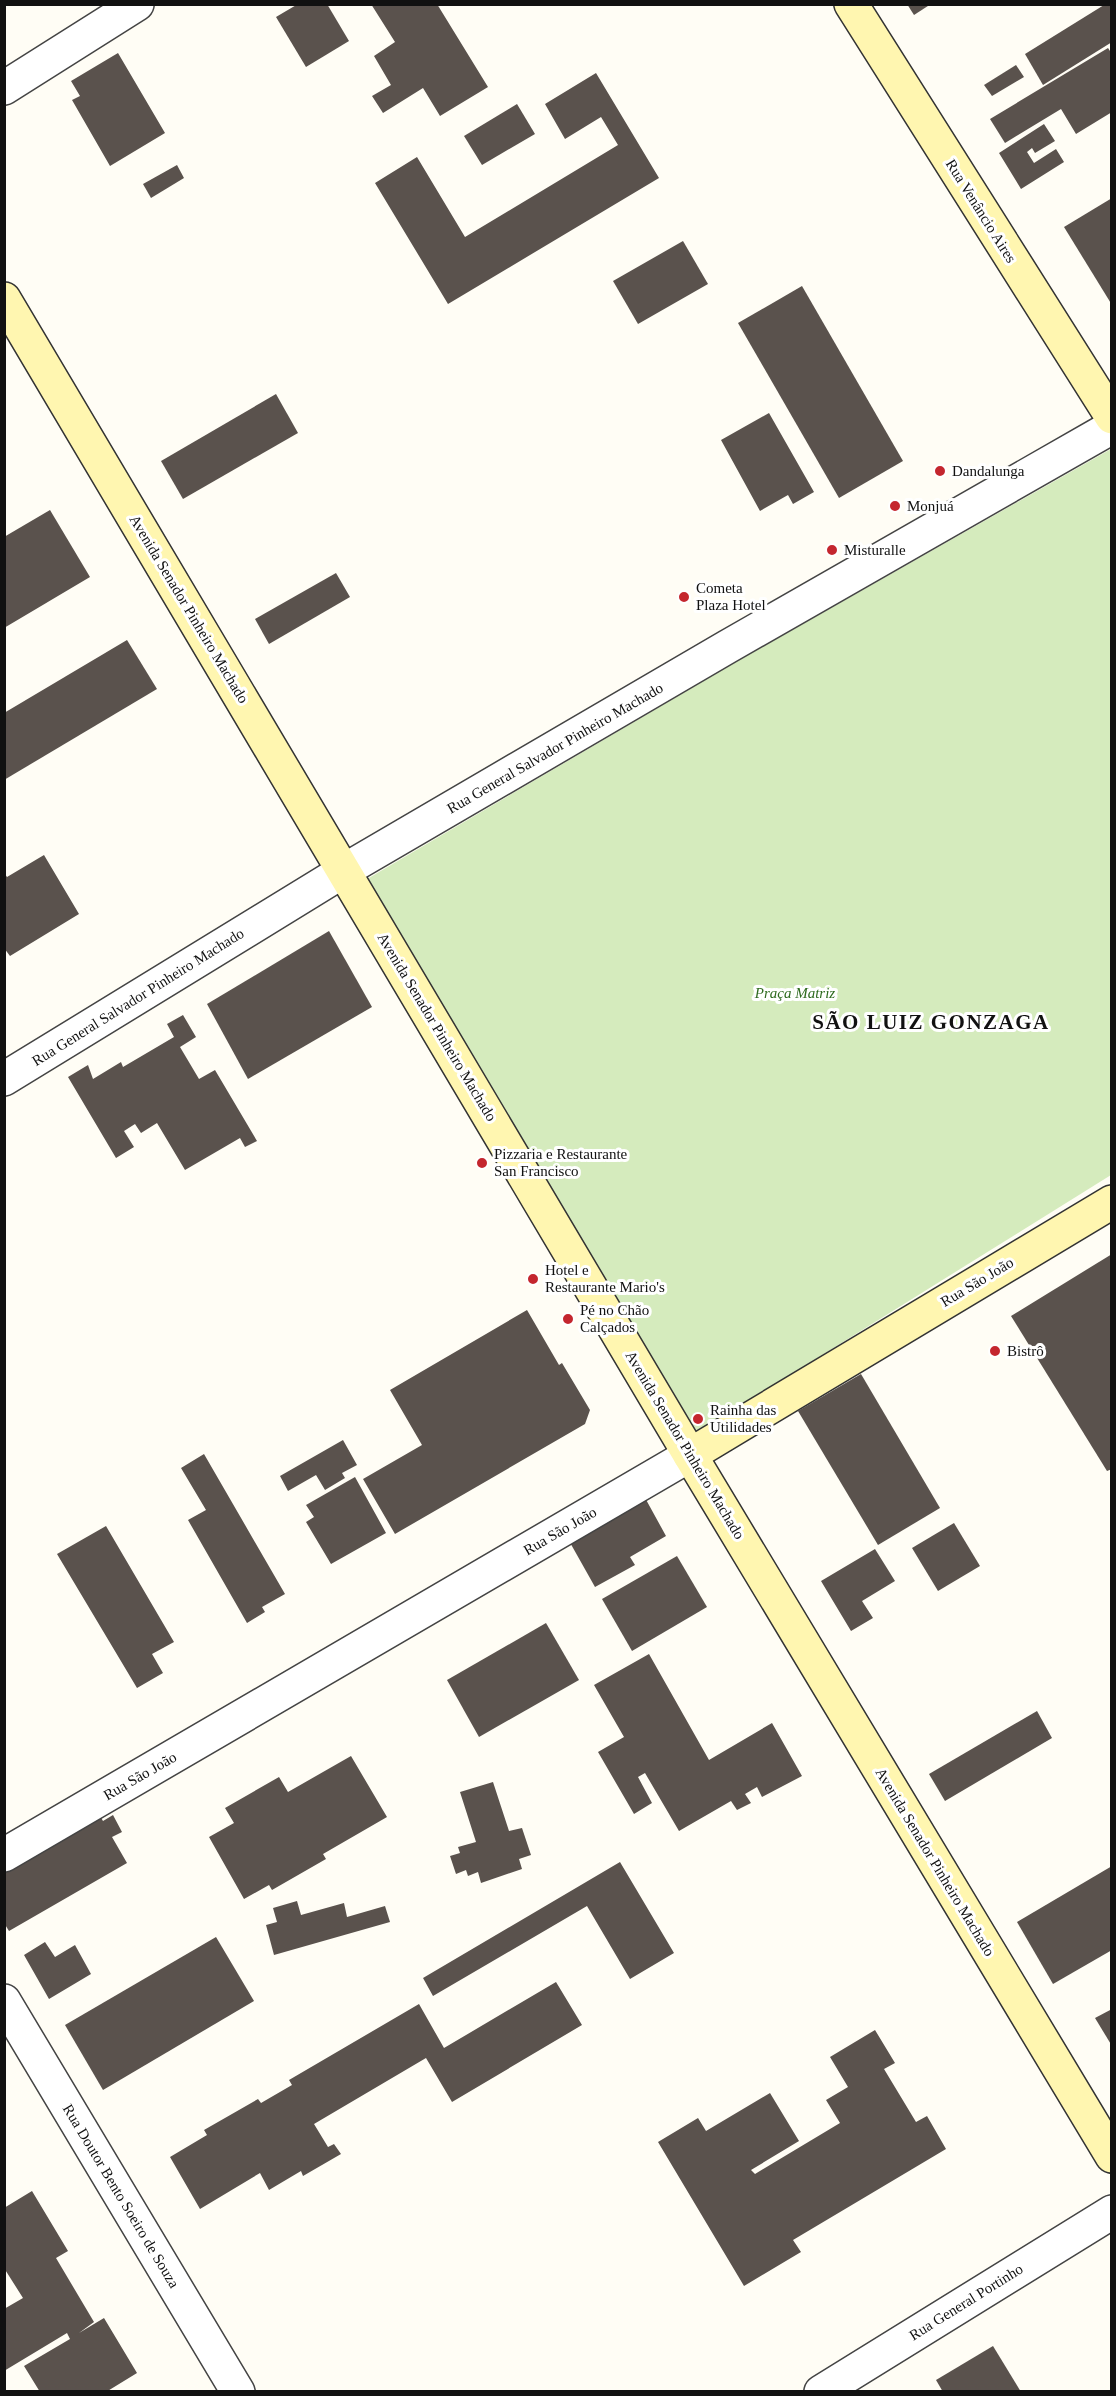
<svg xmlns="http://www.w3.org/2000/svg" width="1116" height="2396" viewBox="0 0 1116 2396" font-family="'Times New Roman',serif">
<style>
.green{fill:#d5ebbd}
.building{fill:#5a524d}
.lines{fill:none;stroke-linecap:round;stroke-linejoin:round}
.street-casing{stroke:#444;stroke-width:36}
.secondary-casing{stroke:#333;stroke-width:36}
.street{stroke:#fff;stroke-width:33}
.secondary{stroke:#fff6b0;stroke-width:33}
.poi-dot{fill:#c4262e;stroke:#fff;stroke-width:2}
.labels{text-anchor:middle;stroke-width:6;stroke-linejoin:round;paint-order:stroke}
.street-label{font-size:15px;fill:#111;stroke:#fff}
.poi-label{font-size:15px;fill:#111;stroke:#fff;text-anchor:start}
.park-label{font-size:15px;font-style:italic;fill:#2f6b1f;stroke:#fff}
.district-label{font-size:21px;font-weight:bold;letter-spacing:1.5px;fill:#111;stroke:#fff}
</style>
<rect width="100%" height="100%" fill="#fffdf5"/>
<path class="green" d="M1111,449V1175L692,1436L362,882L736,662Z"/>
<g class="building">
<path d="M298,4H327L349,41L306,67L276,17Z"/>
<path d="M371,4H437L488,87L440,116L423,88L383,113L372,96L391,85L374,56L395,42Z"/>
<path d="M907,4H931L914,15Z"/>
<path d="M1104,5H1110L1112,7V42L1043,85L1025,54Z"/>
<path d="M1108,48L1112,54V112L1076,134L1061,109L1005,143L990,119Z"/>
<path d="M118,53L165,133L110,166L72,100L80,96L71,81Z"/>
<path d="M1016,65L1024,77L992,96L984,85Z"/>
<path d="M596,73L659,178L448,304L375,183L417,157L465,237L618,145L601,117L565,139L545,104Z"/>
<path d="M517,104L535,134L482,165L464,136Z"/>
<path d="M1044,124L1055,141L1035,153L1032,148L1027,152L1034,163L1056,149L1064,162L1021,189L999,153Z"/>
<path d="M177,165L184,178L151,198L143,184Z"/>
<path d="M1112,198V305L1064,227Z"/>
<path d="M683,241L708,284L638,324L613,281Z"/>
<path d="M802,286L903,461L839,498L738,323Z"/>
<path d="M276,394L298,433L183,499L161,461Z"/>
<path d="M769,413L814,492L793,504L788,495L760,511L721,440Z"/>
<path d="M50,510L90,577L4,628V537Z"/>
<path d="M336,573L350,597L269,644L255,619Z"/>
<path d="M127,640L157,689L4,780V713Z"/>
<path d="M44,855L79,914L10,956L4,948V873L7,877Z"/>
<path d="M329,931L372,1007L248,1079L207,1004Z"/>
<path d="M183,1015L196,1037L180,1047L199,1079L215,1070L257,1141L245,1147L240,1138L185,1170L157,1123L141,1133L135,1124L124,1131L134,1147L116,1158L68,1077L88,1065L93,1079L121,1062L123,1067L174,1037L167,1024Z"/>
<path d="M1112,1254V1469L1107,1471L1011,1316Z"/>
<path d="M527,1310L559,1365L562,1363L590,1410L585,1424L395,1534L363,1479L422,1445L390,1390Z"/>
<path d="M861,1374L940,1508L878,1545L798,1411Z"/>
<path d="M343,1440L357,1465L342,1473L345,1478L325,1490L316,1475L288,1491L280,1476Z"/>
<path d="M204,1454L285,1594L262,1607L265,1612L247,1623L188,1520L206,1510L181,1468Z"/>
<path d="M355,1477L386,1533L331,1564L306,1522L314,1517L306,1505Z"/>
<path d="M644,1496L666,1536L630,1557L635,1565L595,1587L568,1539Z"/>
<path d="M954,1523L980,1566L938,1591L912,1548Z"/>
<path d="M106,1526L174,1642L152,1654L163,1673L137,1688L57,1554Z"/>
<path d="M875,1549L895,1581L862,1601L873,1618L851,1631L821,1581Z"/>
<path d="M677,1556L707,1607L632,1651L602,1599Z"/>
<path d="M546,1623L579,1680L479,1737L447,1680Z"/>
<path d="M649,1654L709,1760L772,1723L802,1776L762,1797L757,1787L745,1794L751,1803L737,1810L731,1801L679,1831L645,1773L638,1777L652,1803L634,1814L598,1752L624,1737L594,1685Z"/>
<path d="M1037,1711L1052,1738L945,1801L929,1774Z"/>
<path d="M351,1756L387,1817L323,1854L326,1859L272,1890L269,1885L244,1899L209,1837L234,1823L225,1808L279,1777L288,1792Z"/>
<path d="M493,1782L509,1831L522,1828L531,1855L519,1859L522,1869L481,1883L478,1872L468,1876L466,1870L456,1874L450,1856L460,1853L458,1847L476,1842L460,1792Z"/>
<path d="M95,1808L103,1821L113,1815L122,1832L112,1837L127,1863L9,1931L4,1923V1860Z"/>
<path d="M620,1862L674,1953L630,1979L587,1906L433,1996L423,1978Z"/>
<path d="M1112,1866V1950L1053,1984L1017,1922Z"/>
<path d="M297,1901L301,1915L344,1903L347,1917L385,1906L390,1922L274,1955L266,1925L277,1922L273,1908Z"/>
<path d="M216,1937L254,2001L103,2090L65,2025Z"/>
<path d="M45,1942L55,1957L75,1945L91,1974L49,1999L24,1955Z"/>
<path d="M556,1982L582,2025L452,2102L426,2058L314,2124L328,2147L334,2144L341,2154L303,2176L301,2171L269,2190L260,2173L200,2209L170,2157L207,2135L204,2130L258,2099L261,2103L292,2085L289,2080L419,2004L444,2048Z"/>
<path d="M1112,2009V2046L1095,2018Z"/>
<path d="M875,2030L895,2063L884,2069L916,2122L927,2116L946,2149L793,2240L801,2252L744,2286L658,2142L698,2118L706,2131L770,2093L799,2141L751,2170L755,2174L840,2123L826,2100L848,2087L830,2057Z"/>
<path d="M32,2191L68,2251L56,2258L94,2322L79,2333L104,2318L137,2373L106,2392H40L24,2366L70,2339L67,2333L4,2371V2309L23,2298L4,2268V2208Z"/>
<path d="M993,2346L1021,2392H943L936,2380Z"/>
</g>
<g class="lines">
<defs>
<g id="street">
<path d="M4,88L137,4"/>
<path d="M4,1079L345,870L727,647L1112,427"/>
<path d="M4,1855L690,1455"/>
<path d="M4,2001L238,2392"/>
<path d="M821,2392L1112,2212"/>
</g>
<g id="secondary">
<path d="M851,4L1112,417"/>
<path d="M4,299L690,1455L1112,2156"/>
<path d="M690,1455L1112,1202"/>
</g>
</defs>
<use href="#street" class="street-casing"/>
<use href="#secondary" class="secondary-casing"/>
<use href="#street" class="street"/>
<use href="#secondary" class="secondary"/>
</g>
<g class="poi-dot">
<circle cx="940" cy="471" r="6"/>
<circle cx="895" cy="506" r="6"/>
<circle cx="832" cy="550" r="6"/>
<circle cx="684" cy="597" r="6"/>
<circle cx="482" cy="1163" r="6"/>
<circle cx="533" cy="1279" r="6"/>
<circle cx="568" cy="1319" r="6"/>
<circle cx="995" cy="1351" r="6"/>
<circle cx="698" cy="1419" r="6"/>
</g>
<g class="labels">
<g class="street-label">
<text transform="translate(981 211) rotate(58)" y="5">Rua Venâncio Aires</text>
<text transform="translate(189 609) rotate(59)" y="5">Avenida Senador Pinheiro Machado</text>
<text transform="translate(555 748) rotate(-30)" y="5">Rua General Salvador Pinheiro Machado</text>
<text transform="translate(138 997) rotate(-32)" y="5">Rua General Salvador Pinheiro Machado</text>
<text transform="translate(437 1027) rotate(59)" y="5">Avenida Senador Pinheiro Machado</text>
<text transform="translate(977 1282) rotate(-31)" y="5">Rua São João</text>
<text transform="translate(685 1445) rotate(59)" y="5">Avenida Senador Pinheiro Machado</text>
<text transform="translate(560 1531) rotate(-30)" y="5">Rua São João</text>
<text transform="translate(140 1776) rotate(-30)" y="5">Rua São João</text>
<text transform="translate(935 1862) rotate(59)" y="5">Avenida Senador Pinheiro Machado</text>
<text transform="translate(121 2196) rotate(59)" y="5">Rua Doutor Bento Soeiro de Souza</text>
<text transform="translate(966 2302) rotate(-32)" y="5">Rua General Portinho</text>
</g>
<g class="poi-label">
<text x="952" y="476">Dandalunga</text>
<text x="907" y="511">Monjuá</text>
<text x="844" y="555">Misturalle</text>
<text x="696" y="593">Cometa<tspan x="696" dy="17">Plaza Hotel</tspan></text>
<text x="494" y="1159">Pizzaria e Restaurante<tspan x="494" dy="17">San Francisco</tspan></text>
<text x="545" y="1275">Hotel e<tspan x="545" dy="17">Restaurante Mario's</tspan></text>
<text x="580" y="1315">Pé no Chão<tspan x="580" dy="17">Calçados</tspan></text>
<text x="1007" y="1356">Bistrô</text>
<text x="710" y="1415">Rainha das<tspan x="710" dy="17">Utilidades</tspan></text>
</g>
<g class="park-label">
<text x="795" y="998">Praça Matriz</text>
</g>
<g class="district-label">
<text x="931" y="1029">SÃO LUIZ GONZAGA</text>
</g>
</g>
<rect width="1116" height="2396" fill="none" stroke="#111111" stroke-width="12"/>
</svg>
